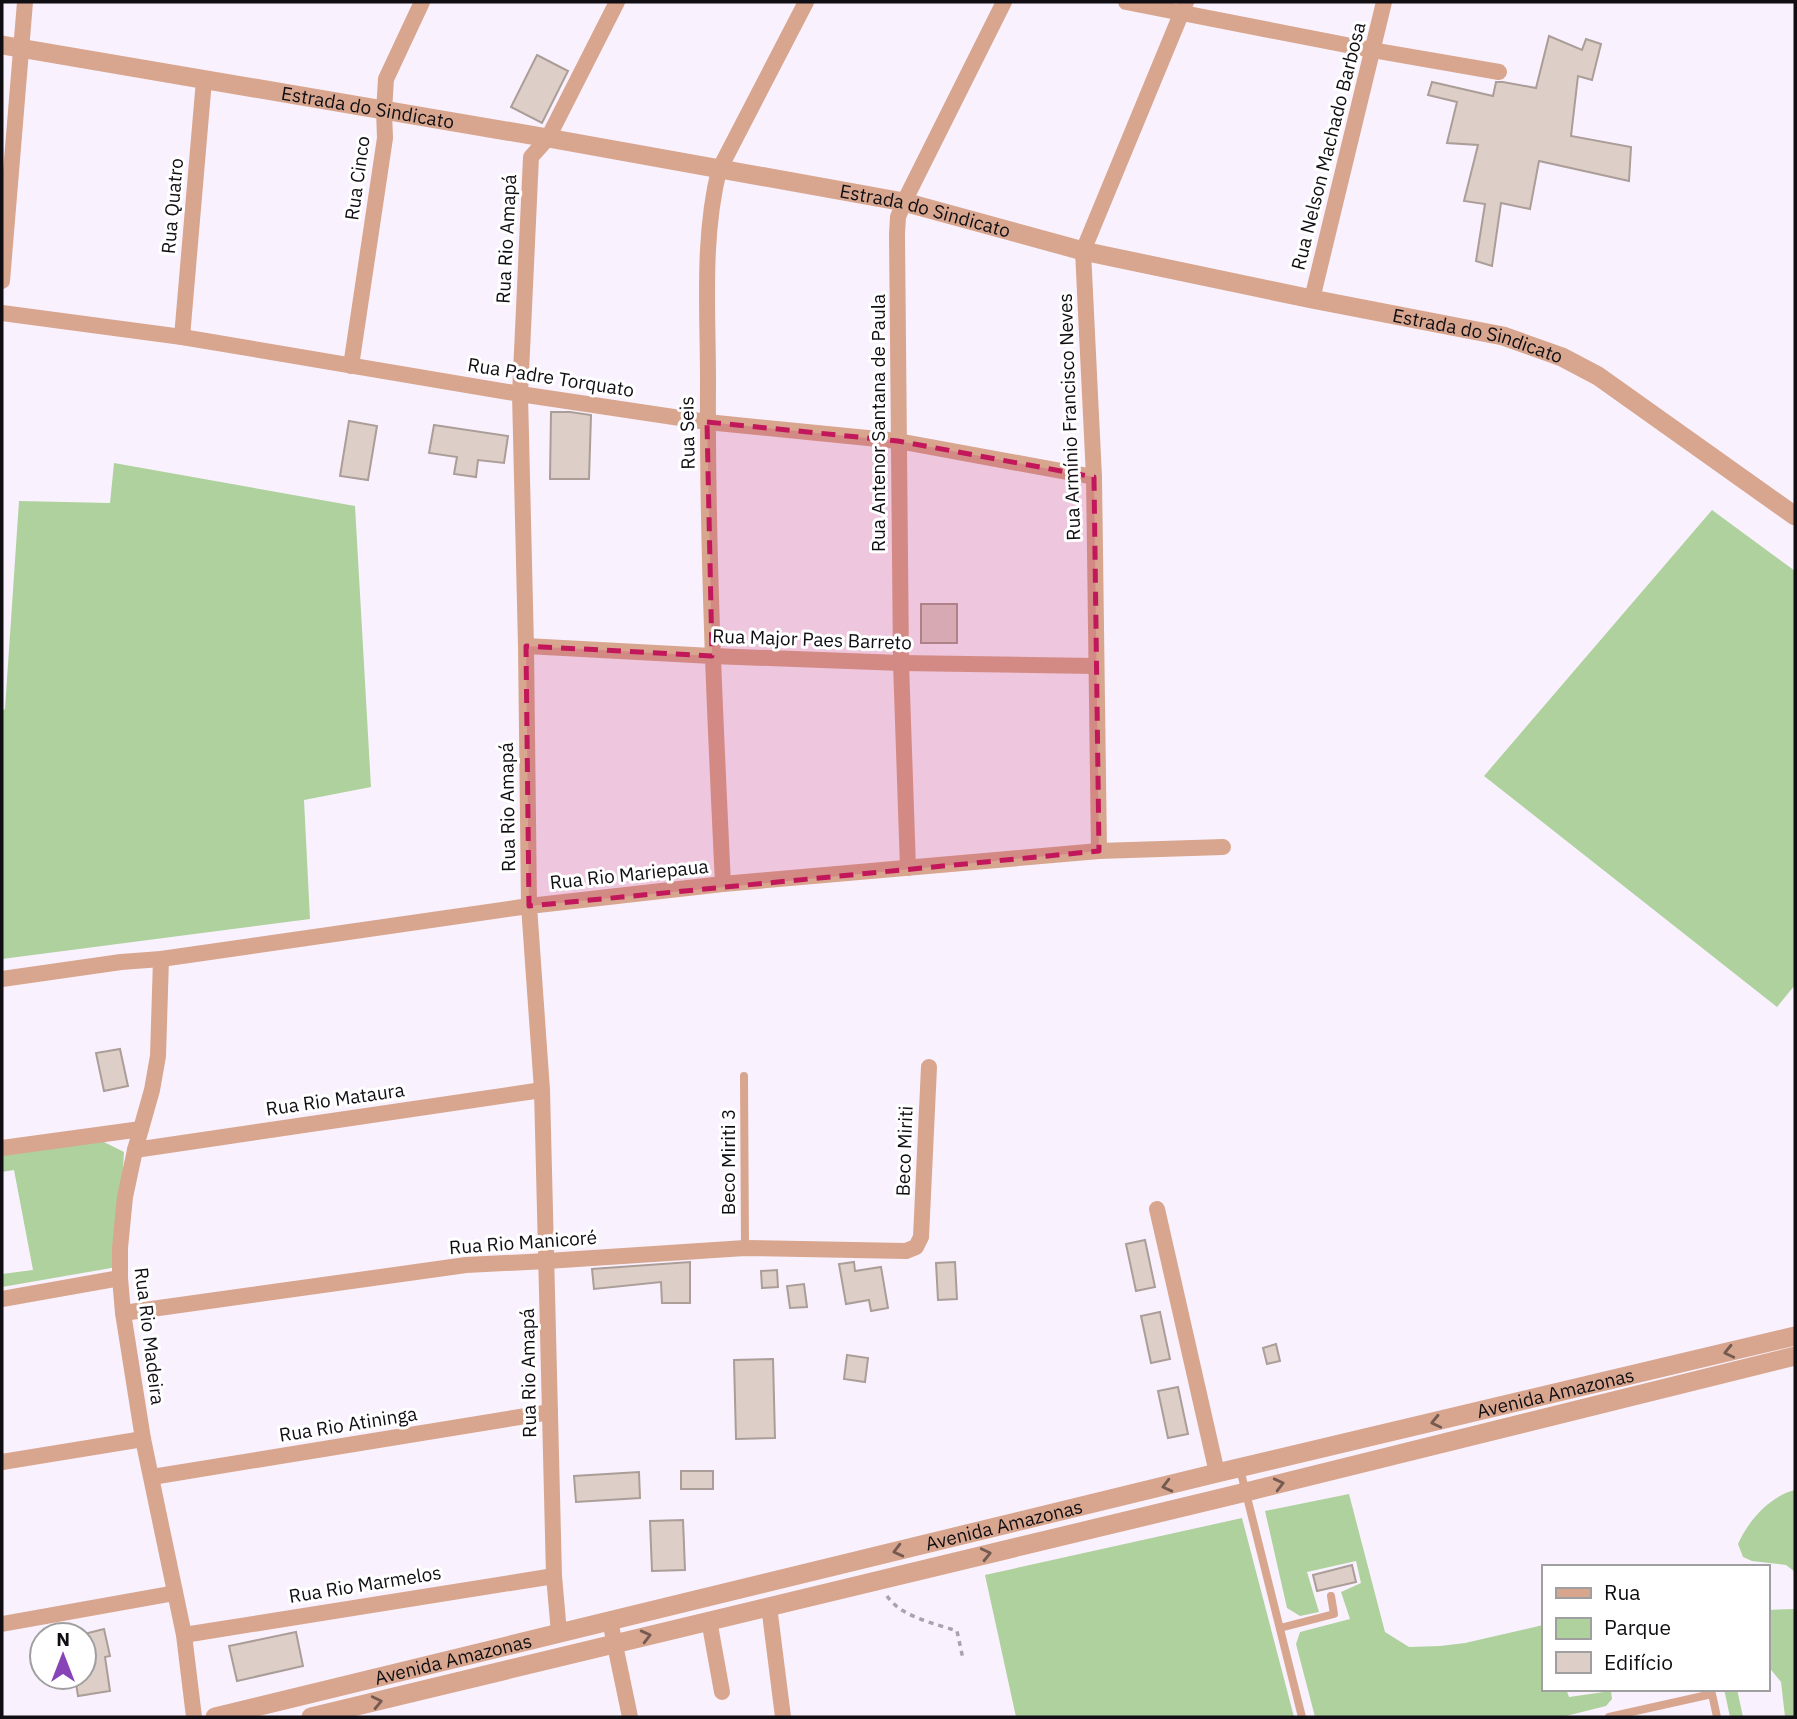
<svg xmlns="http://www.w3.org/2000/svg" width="1797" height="1719" viewBox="0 0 1797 1719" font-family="'IBM Plex Sans',sans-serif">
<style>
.green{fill:#afd19e}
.building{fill:#ddcec8;stroke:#ab9d97;stroke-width:2}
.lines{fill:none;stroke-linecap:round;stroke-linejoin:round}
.path{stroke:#a8a3ac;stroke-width:3.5;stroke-dasharray:5 5;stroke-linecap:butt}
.service{stroke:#d8a68f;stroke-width:8}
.minor{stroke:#d8a68f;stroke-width:16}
.tertiary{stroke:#d8a68f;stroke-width:19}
.oneway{stroke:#745a50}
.marked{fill:#c2185b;fill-opacity:0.2;stroke:#c2185b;stroke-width:5;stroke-dasharray:14 9;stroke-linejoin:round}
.labels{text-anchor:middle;stroke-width:6;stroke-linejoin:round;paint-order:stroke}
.street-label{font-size:19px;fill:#100e12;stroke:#fff}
</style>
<rect width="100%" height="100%" fill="#f9f2fe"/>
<g class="green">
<path d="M114,463L355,506L371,787L304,800L310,919L2,959V711L5,709L19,501L110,503Z"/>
<path d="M1712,510L1795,571V985L1777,1007L1484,776Z"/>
<path d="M102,1141L124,1152L117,1267L2,1287V1274L33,1270L14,1170L2,1172V1155Z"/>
<path d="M1795,1490V1572L1786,1565L1752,1561L1743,1557L1738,1544C1748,1521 1770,1496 1795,1490Z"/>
<path d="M1349,1494L1385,1632L1409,1647L1440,1646L1465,1643L1543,1625V1689H1566L1569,1697L1611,1691L1612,1699L1606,1706L1562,1717H1315L1296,1644L1300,1632L1350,1619L1341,1592L1361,1583L1356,1561L1307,1572L1319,1612L1300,1616L1287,1608L1265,1511Z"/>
<path d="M1242,1518L1294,1717H1016L985,1575Z"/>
<path d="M1795,1609V1717H1785L1781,1682L1767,1665V1610Z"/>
<path d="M1724,1689H1737L1743,1717H1730Z"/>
</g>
<g class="building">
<path d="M1549,36L1582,50L1586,39L1601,44L1592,80L1578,76L1571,136L1631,147L1629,181L1539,161L1530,209L1501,203L1492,266L1476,261L1485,204L1464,201L1478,145L1447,143L1457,102L1428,95L1432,82L1493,96L1496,82H1503L1536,88Z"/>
<path d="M537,55L568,71L542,123L511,107Z"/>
<path d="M551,412H570L591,415L589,479H550Z"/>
<path d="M349,421L377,426L368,480L340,476Z"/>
<path d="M434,425L508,436L504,463L478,460L476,477L454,474L457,457L429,453Z"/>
<rect x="921" y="604" width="36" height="39"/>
<path d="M120,1049L128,1086L104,1091L96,1053Z"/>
<path d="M1145,1240L1155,1287L1136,1291L1126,1244Z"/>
<path d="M690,1262V1303H662L661,1282L594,1289L592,1269Z"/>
<path d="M854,1262L855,1271L881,1267L888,1308L871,1311L869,1300L846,1304L839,1264Z"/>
<path d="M955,1262L957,1299L938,1300L936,1263Z"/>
<path d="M777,1270L778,1287L762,1288L761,1271Z"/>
<path d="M804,1284L807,1307L790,1308L787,1286Z"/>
<path d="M1160,1312L1170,1359L1151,1363L1141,1316Z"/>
<path d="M1276,1344L1280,1361L1267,1364L1263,1348Z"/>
<path d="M847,1355L868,1358L865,1382L844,1379Z"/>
<path d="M773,1359L775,1438L736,1439L734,1360Z"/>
<path d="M1178,1387L1188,1434L1168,1438L1158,1391Z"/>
<rect x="681" y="1471" width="32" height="18"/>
<path d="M639,1472L640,1498L576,1502L574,1476Z"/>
<path d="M683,1520L685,1570L652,1571L650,1521Z"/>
<path d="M1352,1565L1356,1582L1317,1591L1313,1575Z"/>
<path d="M104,1629L110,1656L105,1657L110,1691L78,1696L75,1677H84V1634Z"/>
<path d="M296,1632L303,1666L237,1681L229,1646Z"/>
</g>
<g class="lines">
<path class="path" d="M887,1596C901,1617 934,1623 957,1631L963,1659"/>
<g class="service">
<path d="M744,1076L745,1248"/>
<path d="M1240,1469L1302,1717"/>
<path d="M1280,1628L1334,1614L1331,1596"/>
<path d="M1609,1717L1712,1694L1717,1717"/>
</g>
<g class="minor">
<path d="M1126,2L1372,50L1499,72"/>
<path d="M2,281L25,2"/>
<path d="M1312,299L1384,2"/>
<path d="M2,313L182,337L520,394L707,422L898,441L1094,477"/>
<path d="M182,337L204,80"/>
<path d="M351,366L385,138L384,111L386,79L422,2"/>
<path d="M526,646L712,656L901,663L1096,666"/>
<path d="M1099,851L1094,477L1083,251L1186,2"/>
<path d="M908,868L901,663L897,234L898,217L904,202L1004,2"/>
<path d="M723,884C715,717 707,549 708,381C708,311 702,238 719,170L806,2"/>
<path d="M161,959L158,1056L152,1090L135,1150L125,1197L120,1248V1278L123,1313L143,1439L184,1635L194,1717"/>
<path d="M2,979L121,962L161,959L529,906L723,884L1099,851L1223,847"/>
<path d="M2,1148L141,1129"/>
<path d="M135,1150L542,1090"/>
<path d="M1157,1209L1217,1473"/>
<path d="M2,1299L120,1278"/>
<path d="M123,1313L466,1265L547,1261L745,1248L906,1251L916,1247L921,1237L929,1067"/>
<path d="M2,1462L143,1439"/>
<path d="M152,1477L550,1412"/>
<path d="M769,1606L783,1717"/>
<path d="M709,1620L722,1692"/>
<path d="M610,1621L630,1717"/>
<path d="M2,1624L175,1593"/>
<path d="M559,1633L554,1576L542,1090L529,906L526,646L520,394L531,157L548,138L617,2"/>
<path d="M184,1635L554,1576"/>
</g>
<g class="tertiary">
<path id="s1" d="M2,45L548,138L904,202L1083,251L1312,299L1503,336L1562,357L1598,376L1795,516"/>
<path id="s2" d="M215,1717L1217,1473L1795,1336"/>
<path d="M311,1717L1246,1492L1795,1356"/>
</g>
</g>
<defs><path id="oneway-chevron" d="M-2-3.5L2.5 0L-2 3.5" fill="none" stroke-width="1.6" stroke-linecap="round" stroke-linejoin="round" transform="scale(1.75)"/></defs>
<g class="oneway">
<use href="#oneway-chevron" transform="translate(1729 1352) rotate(167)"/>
<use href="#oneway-chevron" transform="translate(1436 1422) rotate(167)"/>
<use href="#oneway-chevron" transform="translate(1279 1484) rotate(-14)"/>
<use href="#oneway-chevron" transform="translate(1167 1486) rotate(166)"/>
<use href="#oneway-chevron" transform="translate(898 1551) rotate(166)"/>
<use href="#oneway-chevron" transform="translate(986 1554) rotate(-13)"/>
<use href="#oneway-chevron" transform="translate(646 1636) rotate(-14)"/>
<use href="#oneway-chevron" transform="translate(377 1702) rotate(-13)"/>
</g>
<path class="marked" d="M707,422L898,441L1094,477L1099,851L529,906L526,646L712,656Z"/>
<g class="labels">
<g class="street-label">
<text dy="7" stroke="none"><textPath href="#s1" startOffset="371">Estrada do Sindicato</textPath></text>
<text transform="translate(1328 146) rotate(-76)" y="7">Rua Nelson Machado Barbosa</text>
<text transform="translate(357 178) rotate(-82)" y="7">Rua Cinco</text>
<text transform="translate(172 206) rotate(-85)" y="7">Rua Quatro</text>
<text dy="7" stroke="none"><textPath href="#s1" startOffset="938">Estrada do Sindicato</textPath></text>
<text transform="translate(506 239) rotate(-87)" y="7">Rua Rio Amapá</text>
<text dy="7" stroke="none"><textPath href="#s1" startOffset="1505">Estrada do Sindicato</textPath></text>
<text transform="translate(551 377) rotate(9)" y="7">Rua Padre Torquato</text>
<text transform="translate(1069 417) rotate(-92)" y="7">Rua Armínio Francisco Neves</text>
<text transform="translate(878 423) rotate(-90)" y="7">Rua Antenor Santana de Paula</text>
<text transform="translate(687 433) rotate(-91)" y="7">Rua Seis</text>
<text transform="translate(812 639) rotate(2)" y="7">Rua Major Paes Barreto</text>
<text transform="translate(507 807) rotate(-91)" y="7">Rua Rio Amapá</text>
<text transform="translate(629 874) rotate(-6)" y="7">Rua Rio Mariepaua</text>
<text transform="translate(335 1099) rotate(-8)" y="7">Rua Rio Mataura</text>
<text transform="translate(904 1151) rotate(-88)" y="7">Beco Miriti</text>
<text transform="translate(728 1162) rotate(-90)" y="7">Beco Miriti 3</text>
<text transform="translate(523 1242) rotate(-4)" y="7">Rua Rio Manicoré</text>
<text transform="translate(150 1336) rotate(83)" y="7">Rua Rio Madeira</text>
<text transform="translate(528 1373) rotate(-91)" y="7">Rua Rio Amapá</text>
<text dy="7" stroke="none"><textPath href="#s2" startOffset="1379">Avenida Amazonas</textPath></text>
<text transform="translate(348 1424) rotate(-9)" y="7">Rua Rio Atininga</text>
<text dy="7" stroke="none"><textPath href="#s2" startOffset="812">Avenida Amazonas</textPath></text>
<text transform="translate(365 1584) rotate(-9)" y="7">Rua Rio Marmelos</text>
<text dy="7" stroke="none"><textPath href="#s2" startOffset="245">Avenida Amazonas</textPath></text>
</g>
</g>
<rect width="1797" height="1719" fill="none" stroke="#100e12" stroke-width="7"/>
<rect x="1542" y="1565" width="228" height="126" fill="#ffffff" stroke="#9f9fa0" stroke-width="2"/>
<rect x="1556" y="1588" width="35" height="10" fill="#d8a68f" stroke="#9f9fa0" stroke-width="2"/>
<text x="1604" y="1600" font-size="21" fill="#100e12">Rua</text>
<rect x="1556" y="1618" width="35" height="21" fill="#afd19e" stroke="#9f9fa0" stroke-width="2"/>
<text x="1604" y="1635" font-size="21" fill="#100e12">Parque</text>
<rect x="1556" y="1652" width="35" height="21" fill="#ddcec8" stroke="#9f9fa0" stroke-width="2"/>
<text x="1604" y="1670" font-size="21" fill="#100e12">Edifício</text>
<g transform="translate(63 1656)"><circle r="33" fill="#ffffff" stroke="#9f9fa0" stroke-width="2"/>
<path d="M0-5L12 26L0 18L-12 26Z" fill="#8843b6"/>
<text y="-10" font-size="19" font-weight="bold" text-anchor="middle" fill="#100e12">N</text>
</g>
</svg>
